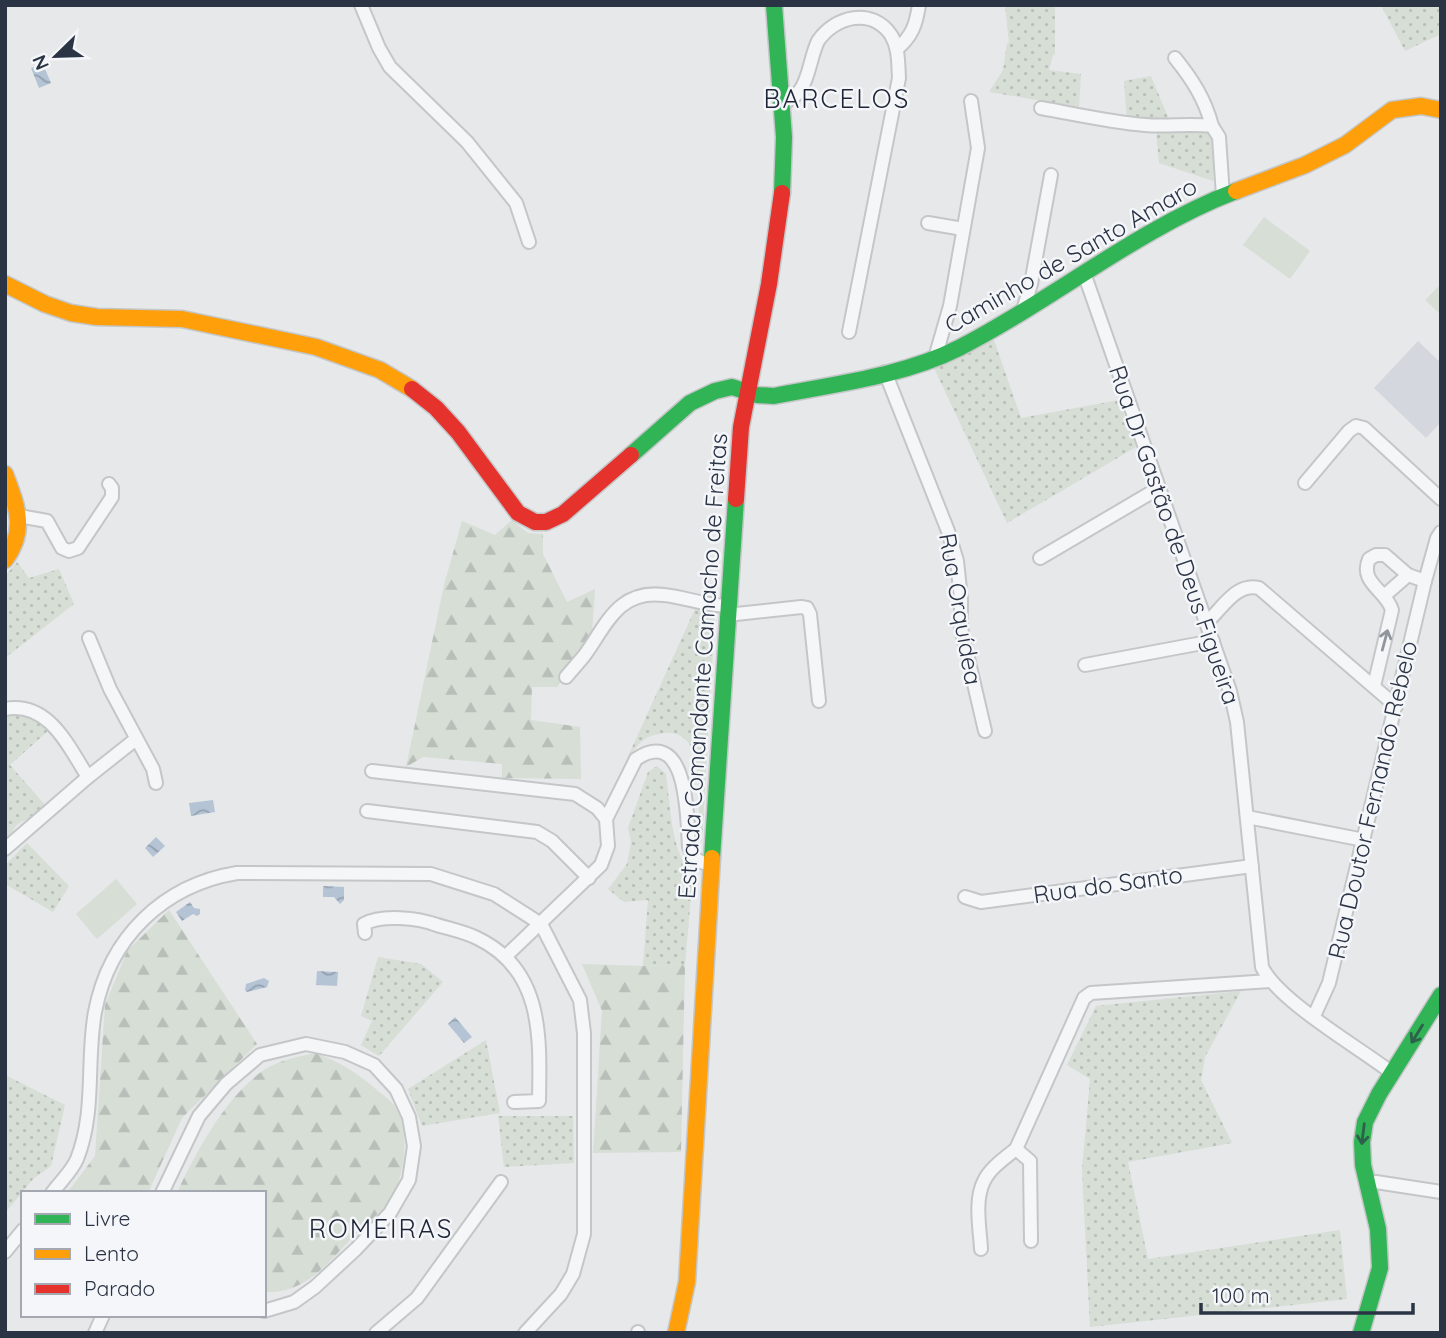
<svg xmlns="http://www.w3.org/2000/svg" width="1446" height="1338" viewBox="0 0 1446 1338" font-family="Quicksand,sans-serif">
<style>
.built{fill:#d4d7dd}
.grass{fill:url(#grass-dots)}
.forest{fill:url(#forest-firs)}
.park{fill:#d6ded6}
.water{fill:url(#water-waves)}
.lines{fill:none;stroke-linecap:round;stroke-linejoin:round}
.street-casing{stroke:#c4c6c8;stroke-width:16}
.fast-casing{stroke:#c4c6c8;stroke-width:19}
.slow-casing{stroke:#c4c6c8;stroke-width:19}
.jam-casing{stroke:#c4c6c8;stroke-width:19}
.street{stroke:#f5f6f7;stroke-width:12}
.fast{stroke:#30b455;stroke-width:16}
.slow{stroke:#ff9f0a;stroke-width:16}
.jam{stroke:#e5322d;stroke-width:16}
.oneway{stroke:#90959e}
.oneway2{stroke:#2d614b}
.labels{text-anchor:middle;stroke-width:5;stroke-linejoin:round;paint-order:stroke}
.street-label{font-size:24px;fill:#2b3445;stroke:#f4f6f9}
.neighbourhood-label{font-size:26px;letter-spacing:2px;fill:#1d2536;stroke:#f4f6f9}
</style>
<defs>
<pattern id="grass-dots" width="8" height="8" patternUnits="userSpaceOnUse" patternTransform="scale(1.75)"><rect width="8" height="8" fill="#d6ded6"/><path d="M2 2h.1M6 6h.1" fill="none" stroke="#b8bfb9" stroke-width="1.8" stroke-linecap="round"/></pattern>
<pattern id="forest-firs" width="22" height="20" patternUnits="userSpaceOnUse" patternTransform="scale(1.75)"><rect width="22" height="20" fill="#d6ded6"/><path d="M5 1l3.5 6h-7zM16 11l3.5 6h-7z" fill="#b8bfb9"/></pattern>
<pattern id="water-waves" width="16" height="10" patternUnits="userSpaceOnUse" patternTransform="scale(1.75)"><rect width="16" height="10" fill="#b4c4d5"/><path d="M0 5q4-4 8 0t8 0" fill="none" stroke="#93a0af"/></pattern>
</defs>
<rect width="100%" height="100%" fill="#e6e8ea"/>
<path class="built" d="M1418,341L1441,363V422L1426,438L1374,388Z"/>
<g class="grass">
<path d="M1005,5H1055V55H1053L1049,70L1081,74L1079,107L989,92L1003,70L1007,43H1009Z"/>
<path d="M1381,5H1441V34L1405,51Z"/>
<path d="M1151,76L1170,122L1127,120L1124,81Z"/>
<path d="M1156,130L1204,131L1212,134L1215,141L1213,181L1159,163Z"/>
<path d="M994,340L1021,418L1119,400L1136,447L1007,523L934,368Z"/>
<path d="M17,562L29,578L59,569L74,604L5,658V576Z"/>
<path d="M695,609L715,613L702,841H699C699,820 700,771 694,753C690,741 679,731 666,733C641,735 638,745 625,763Z"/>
<path d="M20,713L35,720L48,731L10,765L46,806L34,819C22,819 12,825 12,838L5,844V716Z"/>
<path d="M657,766L666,774C670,802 671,856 693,874L685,964L643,966L648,900L624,902L608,889L627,864L631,842L628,828L648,772Z"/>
<path d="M27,843L69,886L53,912L5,884V865Z"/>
<path d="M378,957L421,964L443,982L379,1056L361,1045L372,1021L361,1016Z"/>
<path d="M1241,991L1205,1057L1201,1080L1232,1143L1128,1162L1148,1259L1340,1230L1347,1299L1090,1327L1082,1170L1090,1079L1067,1065L1096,1006Z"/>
<path d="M486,1040L500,1113L422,1126L408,1089Z"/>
<path d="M5,1075L65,1105L51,1166L33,1179L5,1213Z"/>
<path d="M498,1116H573L574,1163L504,1167Z"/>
</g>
<g class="forest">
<path d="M512,520L528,533L543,534V554L567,602L595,589L592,633L583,651L557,687H532L531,720L580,727L581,779L502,778V764L423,757L406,767L444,585L462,521L495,535Z"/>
<path d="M169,910L257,1044L182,1118L148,1193H67L95,1156L105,1005L127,951Z"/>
<path d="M582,964L643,966L685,964L681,1152L593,1153L602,1011Z"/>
<path d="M315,1053C342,1063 356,1072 378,1091C383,1095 390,1100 394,1105C411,1127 405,1174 392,1197C382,1214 364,1224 351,1239C326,1265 305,1294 264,1292V1193H177C195,1153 227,1095 264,1070C280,1060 297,1057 315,1053Z"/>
</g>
<g class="park">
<path d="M1264,217L1310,251L1290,279L1243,245Z"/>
<path d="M1441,284V315L1425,300Z"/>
<path d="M116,879L137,904L97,939L76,914Z"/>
</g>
<g class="water">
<path d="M43,64L51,83L39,88L31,68Z"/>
<path d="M213,800L215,812L191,816L189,803Z"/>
<path d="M156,837L165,846L153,857L145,848Z"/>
<path d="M323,886L344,887V900L340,904L334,897H323Z"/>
<path d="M190,902L194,908L200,909V914L197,916L193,914L182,921L176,912Z"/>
<path d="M317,971L338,972L337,986L316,985Z"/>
<path d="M264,978L269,981L267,987L247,992L245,990L246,984Z"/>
<path d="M455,1017L472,1037L464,1043L448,1024Z"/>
</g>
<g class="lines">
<defs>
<g id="street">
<path d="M361,5L379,48L390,67L467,142L516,203L529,242"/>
<path d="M897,49C912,36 916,25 919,5"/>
<path d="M1175,58C1192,79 1205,99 1212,126"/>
<path d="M781,103C810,96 807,64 818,41C835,16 872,7 891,35C899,48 898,63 899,78L849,332"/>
<path d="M1041,108C1075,114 1110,122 1145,125C1168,127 1190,123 1212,126L1219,137L1223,196"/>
<path d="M928,223L963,229"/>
<path d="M1084,273L1230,691L1237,722L1262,967C1278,1001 1360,1048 1392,1073"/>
<path d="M1023,310L1031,284L1051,175"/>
<path d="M935,358L950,306L978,148L971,101"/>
<path d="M885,372L948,531L957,561L961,599V628L985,731"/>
<path d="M1305,483L1349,431L1356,426L1364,428L1441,499"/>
<path d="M19,516L47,521L62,548L69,551L78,548L112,497V488L109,484"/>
<path d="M1040,558L1159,488"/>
<path d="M1384,596L1408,575"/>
<path d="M727,615L801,607L807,608L810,614L819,701"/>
<path d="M1207,622C1222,609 1236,582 1259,588L1396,706"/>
<path d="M89,638L110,689L153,769L156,783"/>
<path d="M1085,665L1213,641"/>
<path d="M566,677C572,670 578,663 584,656C606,626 618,589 664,595C685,597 706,606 728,606"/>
<path d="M1374,686L1392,610C1386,590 1359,583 1369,559L1376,555H1385L1408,575L1425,581"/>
<path d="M5,709C49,701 68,746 88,777"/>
<path d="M372,771L575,794L597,808L606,819"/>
<path d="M367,811L537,832L552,841L589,878"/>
<path d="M1247,817L1364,840"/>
<path d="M5,849L88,777L136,739"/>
<path d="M965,897L981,902L1252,866"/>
<path d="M365,933L364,924C382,914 418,918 437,925C450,929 465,932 477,938C544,970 540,1038 539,1101L514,1102"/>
<path d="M506,956L601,865L608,846L606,819L636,759C688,725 687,817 689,847C694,860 699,863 712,864"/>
<path d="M1314,1016L1329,983L1425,581L1437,538L1441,532"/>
<path d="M1016,1149L1030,1161L1031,1241"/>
<path d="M1367,1184L1376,1182L1441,1192"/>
<path d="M52,1193C60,1182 72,1171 77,1159C96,1111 86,1061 95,1012C109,938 163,885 237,873L431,874L494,894L541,924L580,1000L584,1033V1234L573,1274L561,1294L525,1333"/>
<path d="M162,1193L199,1116L226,1084L260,1055L306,1044L345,1052L374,1065L396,1089L409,1117L414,1146L409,1180L390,1213L356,1249L315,1287L294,1302L264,1311"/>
<path d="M981,1249C980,1229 974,1200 984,1181C990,1168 1005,1158 1016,1149L1084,998L1091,993L1270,981"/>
<path d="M5,1252L23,1230"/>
<path d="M95,1333L103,1315"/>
<path d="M376,1333L417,1298L501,1182"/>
<path d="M638,1333V1332"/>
</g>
<g id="fast">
<path d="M774,5L784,137L782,193"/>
<path d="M631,455L690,403L715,391L732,387L757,395L774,396C835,384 903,376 959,348C1053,300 1137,229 1236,191"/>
<path d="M712,858L736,499"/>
<path d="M1361,1333L1380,1268L1378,1229L1363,1165L1362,1142L1365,1122L1379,1094L1441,995"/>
</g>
<g id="slow">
<path d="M1236,191L1305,165L1345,145L1392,110L1421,106L1441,110"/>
<path d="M5,284L45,304L71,313L97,317L182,319L316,347L380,370L412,389"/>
<path d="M5,474C17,506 27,530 5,560"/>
<path d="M676,1333L687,1282L712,858"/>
</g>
<g id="jam">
<path d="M412,389L436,408L458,432L518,513L535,522H546L563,514L631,455"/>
<path d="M736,499L741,427L769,284L782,193"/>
</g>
</defs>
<use href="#street" class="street-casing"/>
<use href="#fast" class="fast-casing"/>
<use href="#slow" class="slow-casing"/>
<use href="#jam" class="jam-casing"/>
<use href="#street" class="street"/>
<use href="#fast" class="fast"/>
<use href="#slow" class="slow"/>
<use href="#jam" class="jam"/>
</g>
<defs><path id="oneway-shaft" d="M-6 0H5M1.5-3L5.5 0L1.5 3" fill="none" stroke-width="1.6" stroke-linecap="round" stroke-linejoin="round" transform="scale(1.75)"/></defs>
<use class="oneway" href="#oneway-shaft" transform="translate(1385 640) rotate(-75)"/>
<g class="oneway2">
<use href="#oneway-shaft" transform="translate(1417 1034) rotate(122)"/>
<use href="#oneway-shaft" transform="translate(1363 1134) rotate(97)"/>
</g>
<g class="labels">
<g class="street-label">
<text transform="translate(1071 256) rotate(-30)" y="8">Caminho de Santo Amaro</text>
<text transform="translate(1174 535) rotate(71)" y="8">Rua Dr Gastão de Deus Figueira</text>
<text transform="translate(960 609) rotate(80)" y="8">Rua Orquídea</text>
<text transform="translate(703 666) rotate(-86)" y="8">Estrada Comandante Camacho de Freitas</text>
<text transform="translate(1373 800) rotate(-77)" y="8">Rua Doutor Fernando Rebelo</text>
<text transform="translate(1108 885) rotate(-8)" y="8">Rua do Santo</text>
</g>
<g class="neighbourhood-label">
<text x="837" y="108">BARCELOS</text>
<text x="381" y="1238">ROMEIRAS</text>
</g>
</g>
<rect width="1446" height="1338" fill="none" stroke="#2b3445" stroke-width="14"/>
<rect x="21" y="1191" width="245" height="126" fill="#f4f6f9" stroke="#a4a8b1" stroke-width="2"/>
<rect x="35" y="1214" width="35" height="10" fill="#30b455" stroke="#a4a8b1" stroke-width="2"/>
<text x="84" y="1226" font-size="21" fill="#2b3445">Livre</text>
<rect x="35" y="1249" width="35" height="10" fill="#ff9f0a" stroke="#a4a8b1" stroke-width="2"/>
<text x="84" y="1261" font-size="21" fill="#2b3445">Lento</text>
<rect x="35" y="1284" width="35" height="10" fill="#e5322d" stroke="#a4a8b1" stroke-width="2"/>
<text x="84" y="1296" font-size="21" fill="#2b3445">Parado</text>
<g transform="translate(56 56) rotate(247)" stroke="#f4f6f9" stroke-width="5" paint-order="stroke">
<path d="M0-5L12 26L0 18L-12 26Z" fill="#2b3445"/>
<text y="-10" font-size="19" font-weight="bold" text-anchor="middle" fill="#2b3445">N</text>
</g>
<path d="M1201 1303v10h212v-10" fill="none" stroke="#2b3445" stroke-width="3.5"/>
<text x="1212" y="1303" font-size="21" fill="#2b3445" stroke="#f4f6f9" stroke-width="5" paint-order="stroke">100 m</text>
</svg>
